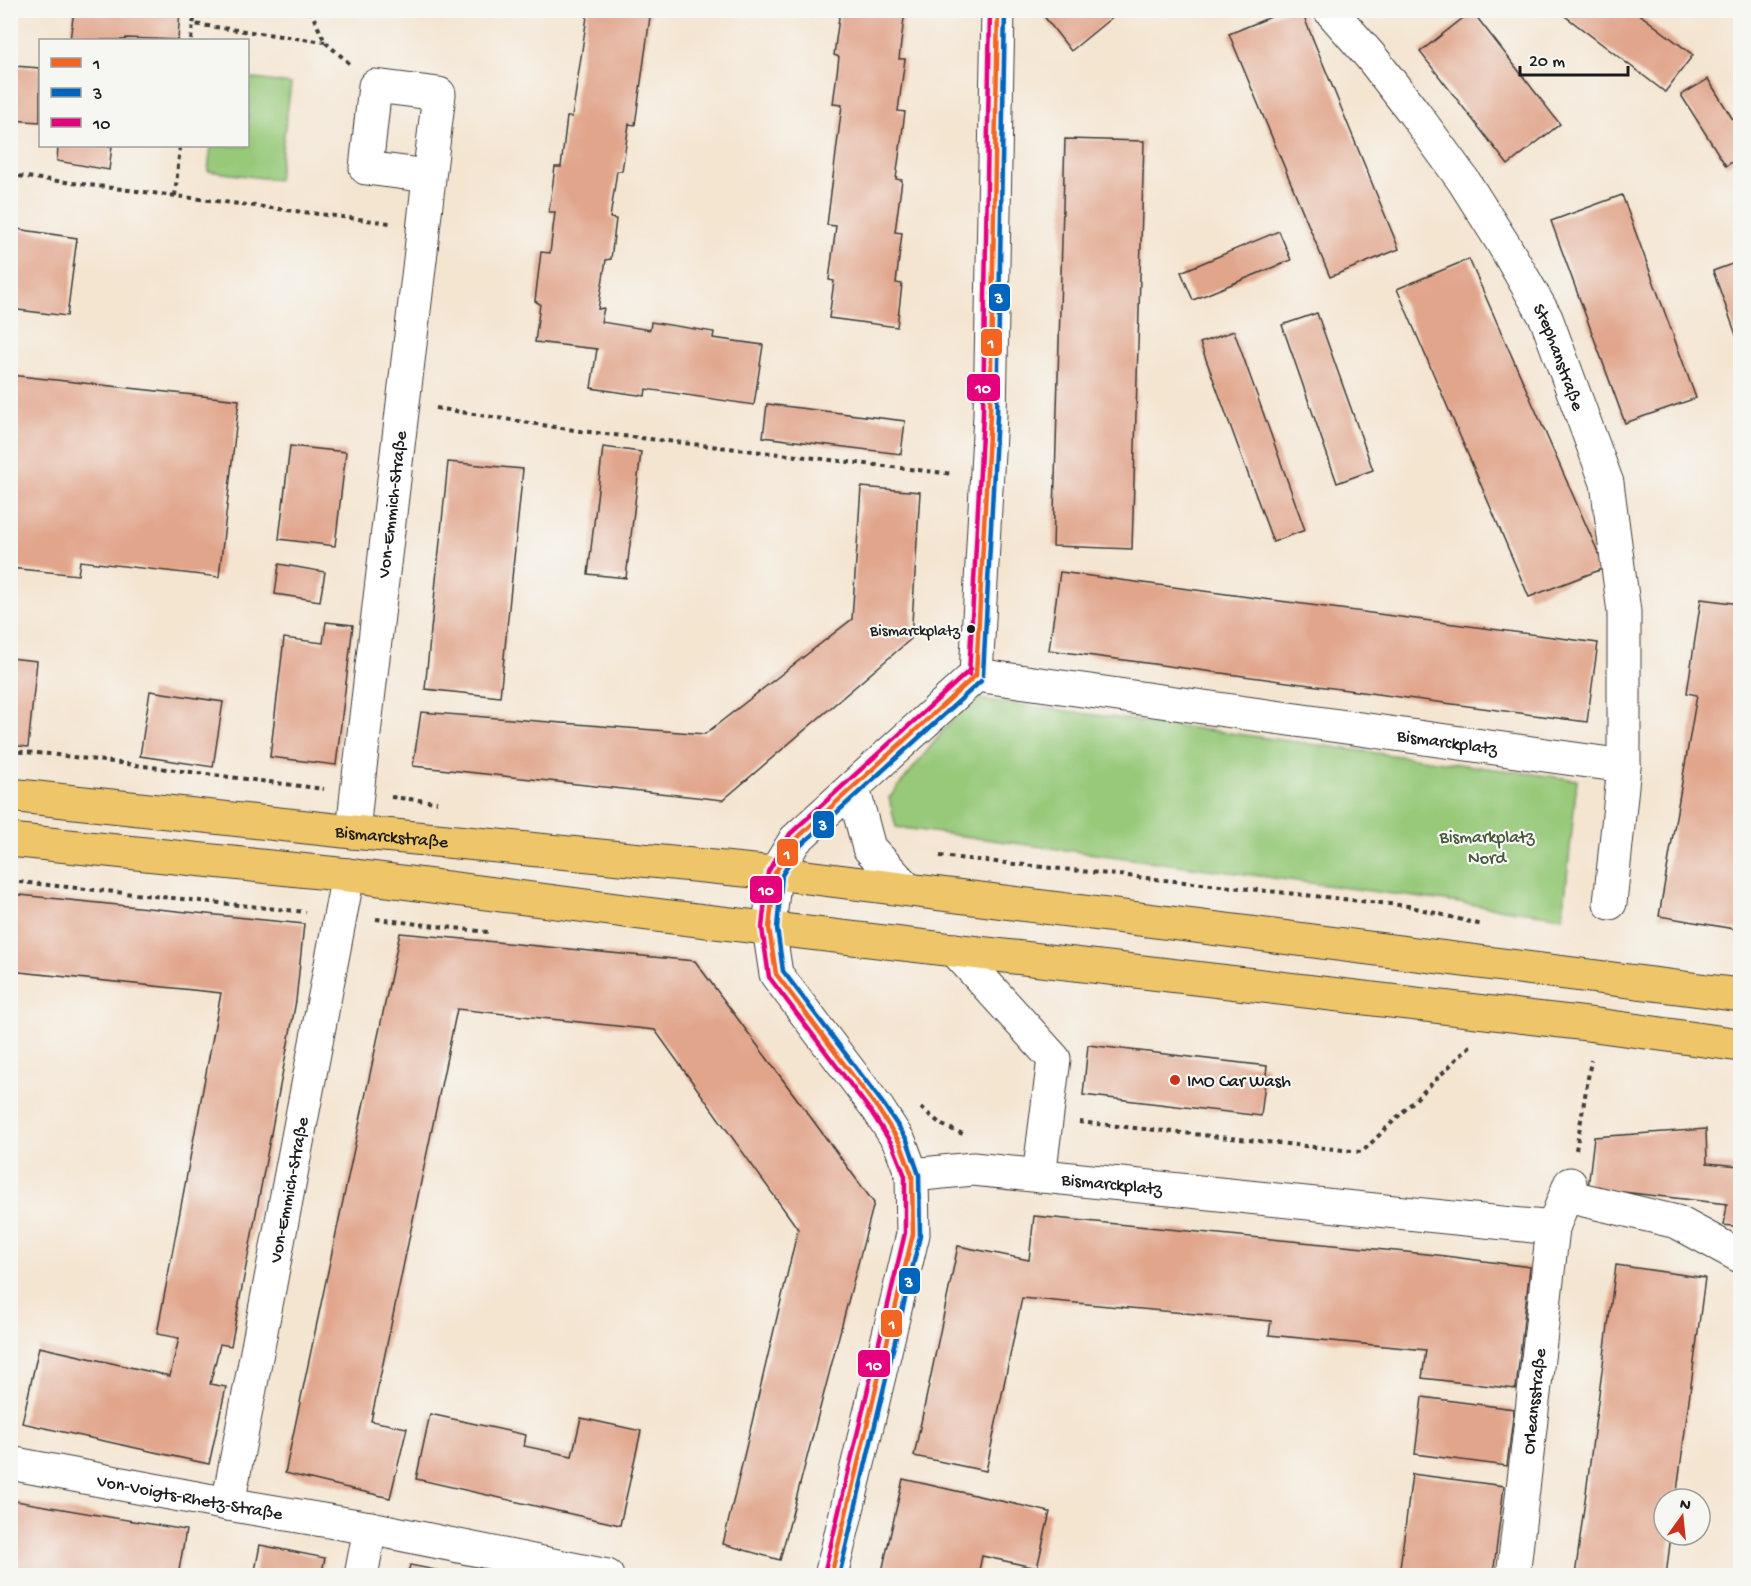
<svg xmlns="http://www.w3.org/2000/svg" width="1751" height="1586" viewBox="0 0 1751 1586" font-family="'Gochi Hand',sans-serif">
<style>
.green{fill:#97c979;stroke:#5a724a;stroke-width:1.5}
.building{fill:#e1a58b}
.lines{fill:none;stroke-linecap:round;stroke-linejoin:round}
.minor-casing{stroke:#3c3a37;stroke-width:35}
.major-casing{stroke:#3c3a37;stroke-width:35}
.path{stroke:#3c3a37;stroke-width:4;stroke-dasharray:4.5 4.5;stroke-linecap:butt}
.minor{stroke:#fff;stroke-width:33}
.major{stroke:#eec569;stroke-width:33}
.bus-1-casing{stroke:#f6f6f2;stroke-width:9}
.bus-2-casing{stroke:#f6f6f2;stroke-width:9}
.bus-3-casing{stroke:#f6f6f2;stroke-width:9}
.bus-1{stroke:#f26522;stroke-width:4.5}
.bus-2{stroke:#0065bd;stroke-width:4.5}
.bus-3{stroke:#e5007d;stroke-width:4.5}
.bus-dot{fill:#1c1c1c;stroke:#f6f6f2;stroke-width:2}
.poi-dot{fill:#c8321e;stroke:#f6f6f2;stroke-width:2}
.labels{text-anchor:middle;stroke-width:4.5;stroke-linejoin:round;paint-order:stroke}
.bus-label{font-size:16px;fill:#1c1c1c;stroke:#f6f6f2;text-anchor:end}
.street-label{font-size:18px;fill:#1c1c1c;stroke:#f6f6f2}
.park-label{font-size:18px;fill:#47593d;stroke:#f6f6f2}
.poi-label{font-size:18px;fill:#1c1c1c;stroke:#f6f6f2;text-anchor:start}
.line-badge{stroke:#f6f6f2;stroke-width:2}
.badge-label{font-size:16px;text-anchor:middle;font-weight:bold;fill:#fff}
</style>
<rect width="100%" height="100%" fill="#f6f6f2"/>
<filter id="ink" filterUnits="userSpaceOnUse"><feTurbulence type="fractalNoise" baseFrequency=".0167" numOctaves="2"/><feDisplacementMap in="SourceGraphic" scale="12" xChannelSelector="R" yChannelSelector="G"/><feConvolveMatrix kernelMatrix="1 2 1 2 8 2 1 2 1" color-interpolation-filters="sRGB"/></filter>
<filter id="wash" filterUnits="userSpaceOnUse"><feTurbulence type="fractalNoise" baseFrequency=".008" numOctaves="4" result="noise"/><feDisplacementMap in="SourceGraphic" scale="24" xChannelSelector="R" yChannelSelector="G"/><feGaussianBlur stdDeviation="1.35" result="paint"/><feColorMatrix in="noise" values="0 0 0 0 0 0 0 0 0 0 0 0 0 0 0 0 0 1.4 0 .05"/><feComposite in="paint" operator="in"/></filter>
<g filter="url(#wash)">
<rect width="100%" height="100%" fill="#f4e5d1"/>
<g class="green">
<path d="M248,78L291,84L278,180L208,171L211,146H248Z"/>
<path d="M970,698L1577,780L1563,917L896,827L889,798Z"/>
</g>
<g id="blocks">
<g class="building">
<path d="M74,10H180L178,40L126,38L125,40H70Z"/>
<path d="M588,10H651L635,125L629,124L622,171H617L610,218L616,219L611,259L606,260L598,309L604,308L601,322L650,330L651,322L714,332L713,338L763,345L754,405L646,389L645,396L591,388L597,349L535,342L540,304L535,301L541,252L550,253L555,212H549L555,167H561L567,117H572Z"/>
<path d="M840,10H905L899,59H905L898,111L905,112L896,179L902,180L895,232L902,233L896,283L902,284L897,327L829,318L834,281L829,280L836,226L827,225L842,105L833,104L839,57L834,55Z"/>
<path d="M1039,10H1121L1071,51Z"/>
<path d="M1288,10H1301L1399,249L1330,277L1229,34Z"/>
<path d="M1557,10H1634L1693,55L1665,92Z"/>
<path d="M1472,11L1560,124L1508,165L1420,52Z"/>
<path d="M14,66L40,68V122L10,120V90Z"/>
<path d="M1708,79L1740,131V157L1726,166L1681,95Z"/>
<path d="M1065,139L1144,141L1132,549L1053,546Z"/>
<path d="M58,146H112L109,170L57,161Z"/>
<path d="M1622,195L1696,398L1625,423L1551,221Z"/>
<path d="M10,228L77,238L67,316L10,309Z"/>
<path d="M1279,231L1291,260L1193,300L1181,272Z"/>
<path d="M1469,259L1605,568L1529,597L1397,289Z"/>
<path d="M1740,261V346L1713,271Z"/>
<path d="M1317,313L1373,470L1337,483L1282,325Z"/>
<path d="M1234,331L1305,530L1273,542L1200,343Z"/>
<path d="M10,375L239,400L219,577L80,561L78,575L10,568Z"/>
<path d="M767,404L905,421L901,454L763,437Z"/>
<path d="M290,446L346,452L335,546L279,539Z"/>
<path d="M603,447L641,452L626,578L588,574Z"/>
<path d="M448,462L523,469L500,697L425,689Z"/>
<path d="M861,487L920,492L911,639L723,800L413,766L421,712L705,734L852,619Z"/>
<path d="M279,564L325,572L320,601L275,594Z"/>
<path d="M1060,572L1598,643L1587,722L1049,650Z"/>
<path d="M1701,599L1740,604V930L1659,916L1697,695L1687,693Z"/>
<path d="M326,622L353,625L336,765L270,757L284,638L323,643Z"/>
<path d="M10,658L37,661L28,747L10,745Z"/>
<path d="M150,691L223,702L213,767L140,756Z"/>
<path d="M10,894L304,924L296,1001L231,1346L220,1344L210,1384L226,1387L209,1464L22,1423L39,1347L170,1376L179,1338L157,1334L221,993L10,971Z"/>
<path d="M400,933L695,961L874,1203L780,1560L723,1544L798,1229L655,1030L457,1009L371,1421L407,1428L390,1498L285,1473Z"/>
<path d="M1088,1045L1267,1066L1261,1116L1083,1095Z"/>
<path d="M1706,1129L1707,1163L1740,1166V1227L1724,1225L1727,1204L1588,1188L1594,1137Z"/>
<path d="M1034,1216L1437,1255L1530,1267L1516,1389L1422,1378L1426,1350L1269,1335L1271,1321L1022,1298L986,1471L914,1456L958,1246L1029,1260Z"/>
<path d="M1616,1265L1705,1278L1676,1499H1664V1535H1671L1666,1576H1575Z"/>
<path d="M1422,1397L1514,1409L1507,1466L1415,1454Z"/>
<path d="M430,1414L526,1435L524,1446L572,1456L581,1418L641,1431L620,1525L416,1479Z"/>
<path d="M1412,1474L1504,1486L1493,1576H1399Z"/>
<path d="M903,1479L1050,1512L1037,1568L982,1556L978,1576H881Z"/>
<path d="M10,1500L186,1530L178,1576H25L10,1573Z"/>
<path d="M260,1545L325,1558L321,1576H254Z"/>
<path d="M410,1565L456,1574V1576H407Z"/>
</g>
</g>
</g>
<g filter="url(#ink)">
<use href="#blocks" fill-opacity="0" stroke="#3c3a37" stroke-width="1.5"/>
<g class="lines">
<defs>
<g id="minor">
<path id="s1" d="M1330,10L1371,57L1415,114L1463,180L1504,245L1546,318L1607,483L1624,612V766L1610,903"/>
<path d="M976,675L990,415L998,10"/>
<path id="s2" d="M976,675L1624,766"/>
<path d="M853,788L869,848L907,889"/>
<path id="s3" d="M353,832L357,793L421,251C426,199 433,146 439,94L375,86L366,168L429,176"/>
<path d="M955,950L1054,1059L1039,1176"/>
<path id="s4" d="M912,1175L973,1169L1553,1228"/>
<path d="M1567,1196L1677,1222L1740,1256"/>
<path id="s5" d="M10,1463L228,1504L370,1528L607,1576"/>
<path id="s6" d="M228,1504L348,875"/>
<path d="M361,1576L370,1528"/>
<path d="M831,1576L913,1234L912,1175L900,1143L878,1109L776,974L769,928L775,873L795,840L976,675"/>
<path id="s7" d="M1513,1576L1553,1228L1570,1184"/>
</g>
<g id="major">
<path id="s8" d="M10,795L353,832L775,873L1740,995"/>
<path d="M10,840L348,875L663,916L1596,1025L1740,1045"/>
</g>
</defs>
<use href="#minor" class="minor-casing"/>
<use href="#major" class="major-casing"/>
<g class="path">
<path d="M196,10L193,24L325,42"/>
<path d="M310,10L325,42L350,64"/>
<path d="M191,40L193,24"/>
<path d="M10,175L390,223"/>
<path d="M175,196L180,146"/>
<path d="M436,408L580,431L953,474"/>
<path d="M10,751L49,754L324,789"/>
<path d="M391,797L437,802"/>
<path d="M940,856L1408,906L1482,925"/>
<path d="M10,881L306,912"/>
<path d="M376,919L488,932"/>
<path d="M921,1108L942,1125L963,1134"/>
<path d="M1079,1122L1362,1152L1471,1045"/>
<path d="M1576,1150L1591,1060"/>
</g>
<use href="#minor" class="minor"/>
<use href="#major" class="major"/>
<defs>
<g id="bus-1">
<path d="M976,675L990,415L998,10"/>
<path d="M831,1576L913,1234L912,1175L900,1143L878,1109L776,974L769,928L775,873L795,840L976,675"/>
</g>
<g id="bus-2">
<path d="M983,675L997,415L1005,10"/>
<path d="M839,1576L920,1236L919,1175L907,1140L884,1105L783,971L777,928L782,875L801,845L981,681"/>
</g>
<g id="bus-3">
<path d="M969,675L983,415L990,10"/>
<path d="M824,1574L905,1233V1176L893,1146L872,1113L769,977L762,928L768,872L790,834L971,669"/>
</g>
</defs>
<use href="#bus-1" class="bus-1-casing"/>
<use href="#bus-2" class="bus-2-casing"/>
<use href="#bus-3" class="bus-3-casing"/>
<use href="#bus-1" class="bus-1"/>
<use href="#bus-2" class="bus-2"/>
<use href="#bus-3" class="bus-3"/>
</g>
</g>
<circle class="bus-dot" cx="971" cy="629" r="5"/>
<circle class="poi-dot" cx="1175" cy="1080" r="6"/>
<g class="labels">
<g class="bus-label">
<text x="960" y="635">Bismarckplatz</text>
</g>
<g class="street-label">
<text dy="6" stroke="none"><textPath href="#s1" startOffset="418">Stephanstraße</textPath></text>
<text dy="6" stroke="none"><textPath href="#s3" startOffset="330">Von-Emmich-Straße</textPath></text>
<text dy="6" stroke="none"><textPath href="#s2" startOffset="476">Bismarckplatz</textPath></text>
<text dy="6" stroke="none"><textPath href="#s8" startOffset="384">Bismarckstraße</textPath></text>
<text dy="6" stroke="none"><textPath href="#s4" startOffset="201">Bismarckplatz</textPath></text>
<text dy="6" stroke="none"><textPath href="#s6" startOffset="320">Von-Emmich-Straße</textPath></text>
<text dy="6" stroke="none"><textPath href="#s7" startOffset="176">Orleansstraße</textPath></text>
<text dy="6" stroke="none"><textPath href="#s5" startOffset="183">Von-Voigts-Rhetz-Straße</textPath></text>
</g>
<g class="park-label">
<text x="1487" y="842">Bismarkplatz<tspan x="1487" dy="21">Nord</tspan></text>
</g>
<g class="poi-label">
<text x="1187" y="1086">IMO Car Wash</text>
</g>
</g>
<g class="line-badge">
<rect x="988" y="283" width="23" height="29" rx="6" fill="#0065bd"/>
<rect x="980" y="328" width="23" height="29" rx="6" fill="#f26522"/>
<rect x="966" y="373" width="35" height="29" rx="6" fill="#e5007d"/>
<rect x="812" y="810" width="23" height="29" rx="6" fill="#0065bd"/>
<rect x="776" y="838" width="23" height="29" rx="6" fill="#f26522"/>
<rect x="749" y="875" width="34" height="29" rx="6" fill="#e5007d"/>
<rect x="898" y="1267" width="23" height="28" rx="6" fill="#0065bd"/>
<rect x="880" y="1309" width="23" height="29" rx="6" fill="#f26522"/>
<rect x="857" y="1349" width="34" height="29" rx="6" fill="#e5007d"/>
</g>
<g class="badge-label">
<text x="999" y="303">3</text>
<text x="991" y="348">1</text>
<text x="983" y="393">10</text>
<text x="823" y="830">3</text>
<text x="787" y="859">1</text>
<text x="766" y="895">10</text>
<text x="909" y="1287">3</text>
<text x="892" y="1329">1</text>
<text x="874" y="1370">10</text>
</g>
<rect width="1751" height="1586" fill="none" stroke="#f6f6f2" stroke-width="36"/>
<rect x="39" y="39" width="210" height="108" fill="#f6f6f2" stroke="#9f9f9c" stroke-width="1.5"/>
<rect x="51" y="58" width="30" height="9" fill="#f26522" stroke="#9f9f9c" stroke-width="1.5"/>
<text x="93" y="69" font-size="18" fill="#1c1c1c">1</text>
<rect x="51" y="88" width="30" height="9" fill="#0065bd" stroke="#9f9f9c" stroke-width="1.5"/>
<text x="93" y="99" font-size="18" fill="#1c1c1c">3</text>
<rect x="51" y="118" width="30" height="9" fill="#e5007d" stroke="#9f9f9c" stroke-width="1.5"/>
<text x="93" y="129" font-size="18" fill="#1c1c1c">10</text>
<g transform="translate(1682 1517) rotate(15)"><circle r="28" fill="#f6f6f2" stroke="#9f9f9c" stroke-width="1.5"/>
<path d="M0-4.5L10 22L0 15L-10 22Z" fill="#c8321e"/>
<text y="-9" font-size="16" font-weight="bold" text-anchor="middle" fill="#1c1c1c">N</text>
</g>
<path d="M1520 66v9h108v-9" fill="none" stroke="#1c1c1c" stroke-width="3"/>
<text x="1529" y="66" font-size="18" fill="#1c1c1c" stroke="#f6f6f2" stroke-width="4.5" paint-order="stroke">20 m</text>
</svg>
